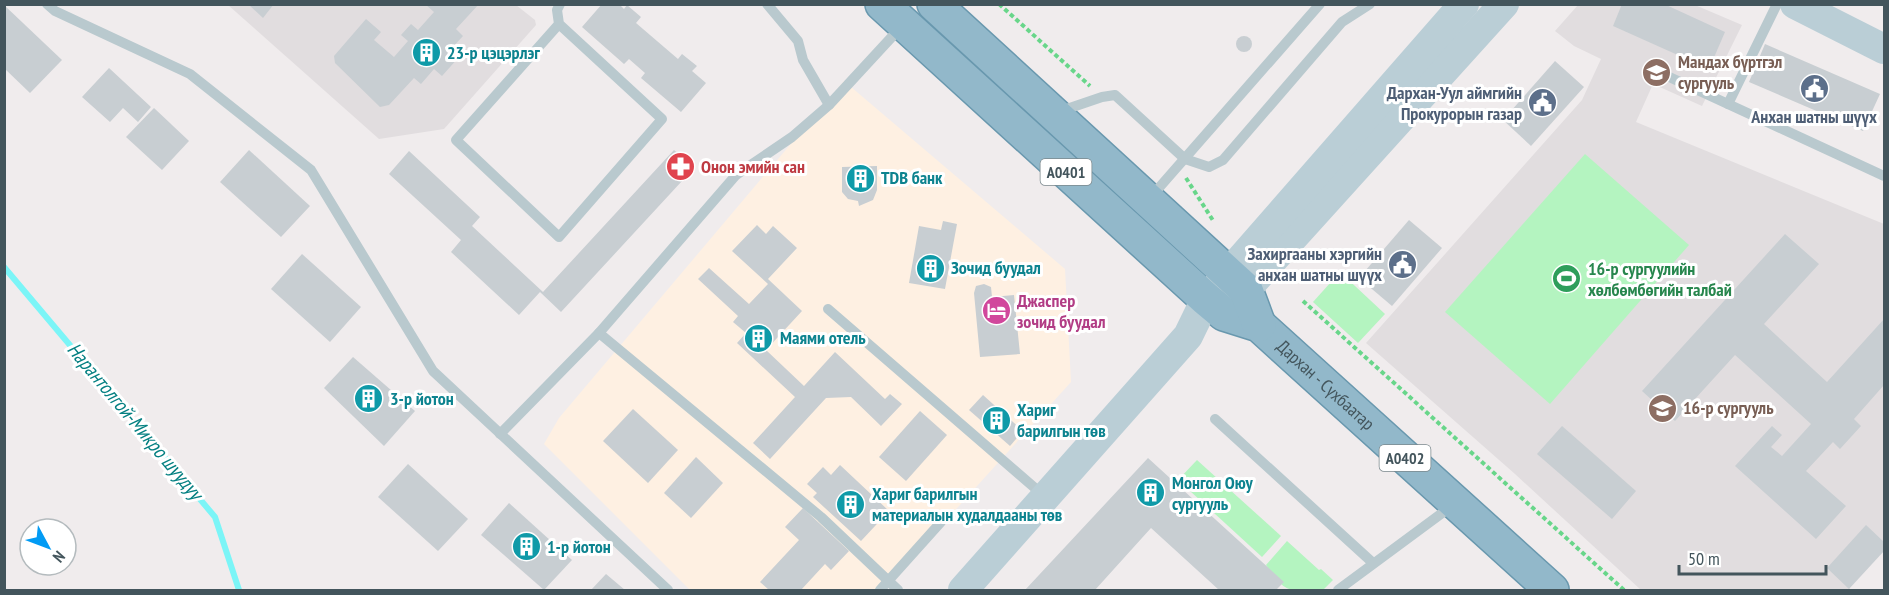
<svg xmlns="http://www.w3.org/2000/svg" width="1889" height="595" viewBox="0 0 1889 595" font-family="'PT Sans Narrow',sans-serif">
<style>
.commercial{fill:#fef0e2}
.education{fill:#e1dddf}
.green{fill:#b4f4c0}
.lines{fill:none;stroke-linecap:round;stroke-linejoin:round}
.stream{stroke:#7bf5f7;stroke-width:6}
.building{fill:#c8ced2}
.trunk-casing{stroke:#6998ae;stroke-width:36}
.path{stroke:#68d68a;stroke-width:4;stroke-dasharray:4.5 3;stroke-linecap:butt}
.service{stroke:#b9c9ce;stroke-width:10}
.secondary{stroke:#baced6;stroke-width:30}
.trunk{stroke:#92b8ca;stroke-width:33}
.labels{text-anchor:middle;stroke-width:6;stroke-linejoin:round;paint-order:stroke}
.shield{fill:#fff;stroke:#7b888d;stroke-width:1.5}
.shield-label{font-size:16px;font-weight:bold;fill:#43555c}
.culture-label{font-size:18px;font-weight:bold;fill:#0d838f;stroke:#fff;text-anchor:start}
.education-label{font-size:18px;font-weight:bold;fill:#785e54;stroke:#fff;text-anchor:start}
.service-label{font-size:18px;font-weight:bold;fill:#4e5e75;stroke:#fff;text-anchor:end}
.health-label{font-size:18px;font-weight:bold;fill:#be3a42;stroke:#fff;text-anchor:start}
.leisure-label{font-size:18px;font-weight:bold;fill:#27864d;stroke:#fff;text-anchor:start}
.hotel-label{font-size:18px;font-weight:bold;fill:#b23c85;stroke:#fff;text-anchor:start}
.street-label{font-size:18px;fill:#43555c;stroke:#fff}
.water-label{font-size:20px;font-style:italic;fill:#058082;stroke:#fff}
</style>
<rect width="100%" height="100%" fill="#f0eced"/>
<path class="commercial" d="M844,81L1065,269L1071,382L883,590H690L544,444L559,418Z"/>
<g class="education">
<path d="M228,5H516L535,20L536,25L444,129L379,139Z"/>
<path d="M1578,5H1695L1742,25L1702,106L1653,84L1636,122L1884,224V550L1849,588L1851,590H1641L1515,474L1366,343L1582,100L1601,59L1574,46L1555,31Z"/>
</g>
<g class="green">
<path d="M1585,154L1689,245L1550,404L1445,312Z"/>
<path d="M1340,272L1385,314L1358,343L1313,302Z"/>
<path d="M1197,460L1281,536L1262,557L1178,480Z"/>
<path d="M1287,541L1319,570L1321,569L1333,580L1323,590C1287,590 1287,595 1266,565Z"/>
</g>
<g class="lines">
<path class="stream" d="M4,267L215,517L239,590"/>
</g>
<g class="building">
<path d="M248,4H274L263,18Z"/>
<path d="M425,4H479L456,29L463,36L450,50L459,57L442,76L434,69L421,84L414,78L389,105L380,107L335,63L334,56L366,19L381,32L374,40L394,57L408,41L401,35L411,24L418,30L434,12Z"/>
<path d="M602,4H619L624,9L627,5L641,17L636,23L678,59L682,54L697,66L692,71L706,83L681,112L641,78L645,73L629,59L624,64L582,27Z"/>
<path d="M1622,4H1664L1725,32L1709,69L1613,26Z"/>
<path d="M4,5L62,60L30,93L4,68Z"/>
<circle cx="1244" cy="44" r="8"/>
<path d="M1765,44L1880,94L1863,131L1749,82Z"/>
<path d="M1555,61L1584,87L1531,146L1503,120Z"/>
<path d="M109,68L151,107L138,122L123,108L110,122L82,97Z"/>
<path d="M154,108L189,141L162,170L126,137Z"/>
<path d="M249,150L310,206L281,237L220,182Z"/>
<path d="M674,150L694,168L561,312L540,292L519,315L451,252L461,240L389,174L409,151L480,217L472,226L543,292Z"/>
<path d="M877,166V190L873,200L859,206L858,201L848,199L842,192V167Z"/>
<path d="M1409,220L1442,248L1392,306L1359,278Z"/>
<path d="M943,221L957,224L945,289L909,283L919,226L941,230Z"/>
<path d="M757,225L766,234L773,226L797,248L768,279L802,311L766,350L804,386L835,352L885,399L890,394L902,404L881,426L851,397L826,398L770,459L753,443L795,397L737,343L746,333L733,322L738,316L698,279L709,268L749,304L768,284L732,251Z"/>
<path d="M1785,234L1819,264L1764,324L1827,382L1884,319V385L1854,419L1861,426L1840,449L1833,442L1806,471L1846,506L1816,539L1735,466L1772,426L1782,435L1771,447L1782,456L1811,424L1735,355L1675,421L1642,391Z"/>
<path d="M302,254L361,307L330,342L271,289Z"/>
<path d="M984,284L991,287L992,297L1014,295L1020,354L980,357L974,293L976,286Z"/>
<path d="M353,357L415,411L384,446L324,388Z"/>
<path d="M983,395L1023,431L1010,446L969,410Z"/>
<path d="M633,409L678,450L648,483L603,441Z"/>
<path d="M920,411L947,435L906,481L879,457Z"/>
<path d="M1562,426L1636,491L1612,519L1537,454Z"/>
<path d="M696,457L723,483L691,518L664,493Z"/>
<path d="M1148,458L1284,582L1276,590H1219L1151,528L1095,590H1025Z"/>
<path d="M408,464L468,519L438,551L378,497Z"/>
<path d="M840,465L889,511L861,541L813,497L817,493L807,484L823,467L831,475Z"/>
<path d="M509,503L572,560L544,590L481,535Z"/>
<path d="M803,508L849,551L831,570L825,564L801,590H769L760,582L799,540L785,527Z"/>
<path d="M1866,525L1884,542V551L1849,589L1827,568Z"/>
<path d="M606,574L625,590H591Z"/>
</g>
<g class="lines">
<defs>
<g id="trunk">
<path id="s1" d="M882,4L1206,299L1224,314L1259,325L1552,590"/>
<path d="M934,4L1246,290L1259,325"/>
</g>
</defs>
<use href="#trunk" class="trunk-casing"/>
<g class="path">
<path d="M999,4L1090,86"/>
<path d="M1186,178L1214,222"/>
<path d="M1303,301L1624,590"/>
</g>
<g class="service">
<path d="M47,4L55,11L190,74L311,170L433,371L668,590"/>
<path d="M767,4L798,41L803,60L829,105"/>
<path d="M559,24L456,140L559,237L662,119L559,24L557,10L560,4"/>
<path d="M1665,75L1884,176"/>
<path d="M1728,104L1777,4"/>
<path d="M1058,112L1102,97L1115,95L1185,159L1209,167L1223,160L1342,22L1370,4"/>
<path d="M1150,198L1320,4"/>
<path d="M828,309L1043,495"/>
<path d="M599,333L821,517L898,590"/>
<path d="M1215,419L1373,563"/>
<path d="M500,434L599,333L736,175L792,137L829,105L901,27"/>
<path d="M880,590L941,522"/>
<path d="M1338,590L1453,505"/>
</g>
<g class="secondary">
<path d="M1795,4L1884,49"/>
<path d="M1230,307L1504,4"/>
<path d="M963,590L1188,336L1206,299L1464,4"/>
</g>
<use href="#trunk" class="trunk"/>
</g>
<defs>
<symbol id="building-disc" viewBox="-11 -11 22 22"><circle r="9.5" fill="#0f9aa8" stroke="#fff"/><path d="M-4-6H4V6H1V3H-1V6H-4ZM-2.5-4.3h1.7v1.8h-1.7ZM.8-4.3h1.7v1.8H.8ZM-2.5-1h1.7V.8h-1.7ZM.8-1h1.7V.8H.8Z" fill="#fff"/></symbol>
<symbol id="university-disc" viewBox="-11 -11 22 22"><circle r="9.5" fill="#8d6e63" stroke="#fff"/><path d="M0-5L7-2L0 1L-7-2ZM-4 1L0 2.5L4 1V4Q0 6-4 4Z" fill="#fff"/></symbol>
<symbol id="civic-disc" viewBox="-11 -11 22 22"><circle r="9.5" fill="#5c6f8a" stroke="#fff"/><path d="M-.6-6.5H3V-4.5H.6V-3L4-1V1h2V6H-6V1h2V-1L-.6-3ZM-1.2 2.5V6h2.4V2.5Z" fill="#fff"/></symbol>
<symbol id="pharmacy-disc" viewBox="-11 -11 22 22"><circle r="9.5" fill="#e0444e" stroke="#fff"/><path d="M-2-6h4v4h4v4h-4v4h-4v-4h-4v-4h4Z" fill="#fff"/></symbol>
<symbol id="stadium-disc" viewBox="-11 -11 22 22"><circle r="9.5" fill="#2e9e5b" stroke="#fff"/><path d="M0-5a6.5 5 0 1 0 0 10a6.5 5 0 1 0 0-10ZM-3.5-1.8h7v3.6h-7Z" fill="#fff"/></symbol>
<symbol id="hotel-disc" viewBox="-11 -11 22 22"><circle r="9.5" fill="#d1479c" stroke="#fff"/><path d="M-6-4.5h1.5V1H6V5H4.5V3h-9V5H-6ZM-4 0a1.8 1.8 0 1 1 3.6 0ZM.5 0V-2.5h3Q6-2.5 6 0Z" fill="#fff"/></symbol>
<symbol id="school-disc" viewBox="-11 -11 22 22"><circle r="9.5" fill="#8d6e63" stroke="#fff"/><path d="M0-5L7-2L0 1L-7-2ZM-4 1L0 2.5L4 1V4Q0 6-4 4Z" fill="#fff"/></symbol>
</defs>
<g fill-rule="evenodd">
<use href="#building-disc" x="410" y="36" width="33" height="33"/>
<use href="#university-disc" x="1640" y="56" width="33" height="33"/>
<use href="#civic-disc" x="1798" y="72" width="33" height="33"/>
<use href="#civic-disc" x="1526" y="86" width="33" height="33"/>
<use href="#pharmacy-disc" x="664" y="150" width="33" height="33"/>
<use href="#building-disc" x="844" y="162" width="33" height="33"/>
<use href="#civic-disc" x="1386" y="248" width="33" height="33"/>
<use href="#building-disc" x="914" y="252" width="33" height="33"/>
<use href="#stadium-disc" x="1550" y="262" width="33" height="33"/>
<use href="#hotel-disc" x="980" y="294" width="33" height="33"/>
<use href="#building-disc" x="742" y="322" width="33" height="33"/>
<use href="#building-disc" x="352" y="382" width="33" height="33"/>
<use href="#school-disc" x="1646" y="392" width="33" height="33"/>
<use href="#building-disc" x="980" y="404" width="33" height="33"/>
<use href="#building-disc" x="1134" y="476" width="33" height="33"/>
<use href="#building-disc" x="834" y="488" width="33" height="33"/>
<use href="#building-disc" x="510" y="530" width="33" height="33"/>
</g>
<g class="labels">
<g class="shield">
<rect x="1040.5" y="159" width="51" height="26" rx="4.5"/>
<rect x="1379.5" y="445" width="51" height="26" rx="4.5"/>
</g>
<g class="shield-label">
<text x="1066" y="178">A0401</text>
<text x="1405" y="464">A0402</text>
</g>
<g class="culture-label">
<text x="447" y="59">23-р цэцэрлэг</text>
<text x="881" y="184">TDB банк</text>
<text x="951" y="274">Зочид буудал</text>
<text x="780" y="344">Маями отель</text>
<text x="390" y="405">3-р йотон</text>
<text x="1017" y="416">Хариг<tspan x="1017" dy="21">барилгын төв</tspan></text>
<text x="1172" y="489">Монгол Оюу<tspan x="1172" dy="21">сургууль</tspan></text>
<text x="872" y="500">Хариг барилгын<tspan x="872" dy="21">материалын худалдааны төв</tspan></text>
<text x="547" y="553">1-р йотон</text>
</g>
<g class="education-label">
<text x="1678" y="68">Мандах бүртгэл<tspan x="1678" dy="21">сургууль</tspan></text>
<text x="1683" y="414">16-р сургууль</text>
</g>
<g class="service-label">
<text x="1522" y="99">Дархан-Уул аймгийн<tspan x="1522" dy="21">Прокурорын газар</tspan></text>
<text x="1814" y="123" text-anchor="middle">Анхан шатны шүүх</text>
<text x="1382" y="260">Захиргааны хэргийн<tspan x="1382" dy="21">анхан шатны шүүх</tspan></text>
</g>
<g class="health-label">
<text x="701" y="173">Онон эмийн сан</text>
</g>
<g class="leisure-label">
<text x="1588" y="275">16-р сургуулийн<tspan x="1588" dy="21">хөлбөмбөгийн талбай</tspan></text>
</g>
<g class="hotel-label">
<text x="1017" y="307">Джаспер<tspan x="1017" dy="21">зочид буудал</tspan></text>
</g>
<g class="street-label">
<text dy="6" stroke="none"><textPath href="#s1" startOffset="588">Дархан - Сүхбаатар</textPath></text>
</g>
<g class="water-label">
<text transform="translate(135 421) rotate(50)" y="7">Нарантолгой-Микро шуудуу</text>
</g>
</g>
<rect width="1889" height="595" fill="none" stroke="#43555c" stroke-width="12"/>
<g transform="translate(48 547) rotate(131)"><circle r="28" fill="#ffffff" stroke="#b4bbbe" stroke-width="1.5"/>
<path d="M0-4.5L10 22L0 15L-10 22Z" fill="#029bf4"/>
<text y="-9" font-size="16" font-weight="bold" text-anchor="middle" fill="#43555c">N</text>
</g>
<path d="M1679 565v9h147v-9" fill="none" stroke="#43555c" stroke-width="3"/>
<text x="1688" y="565" font-size="18" fill="#43555c" stroke="#ffffff" stroke-width="4.5" paint-order="stroke">50 m</text>
</svg>
